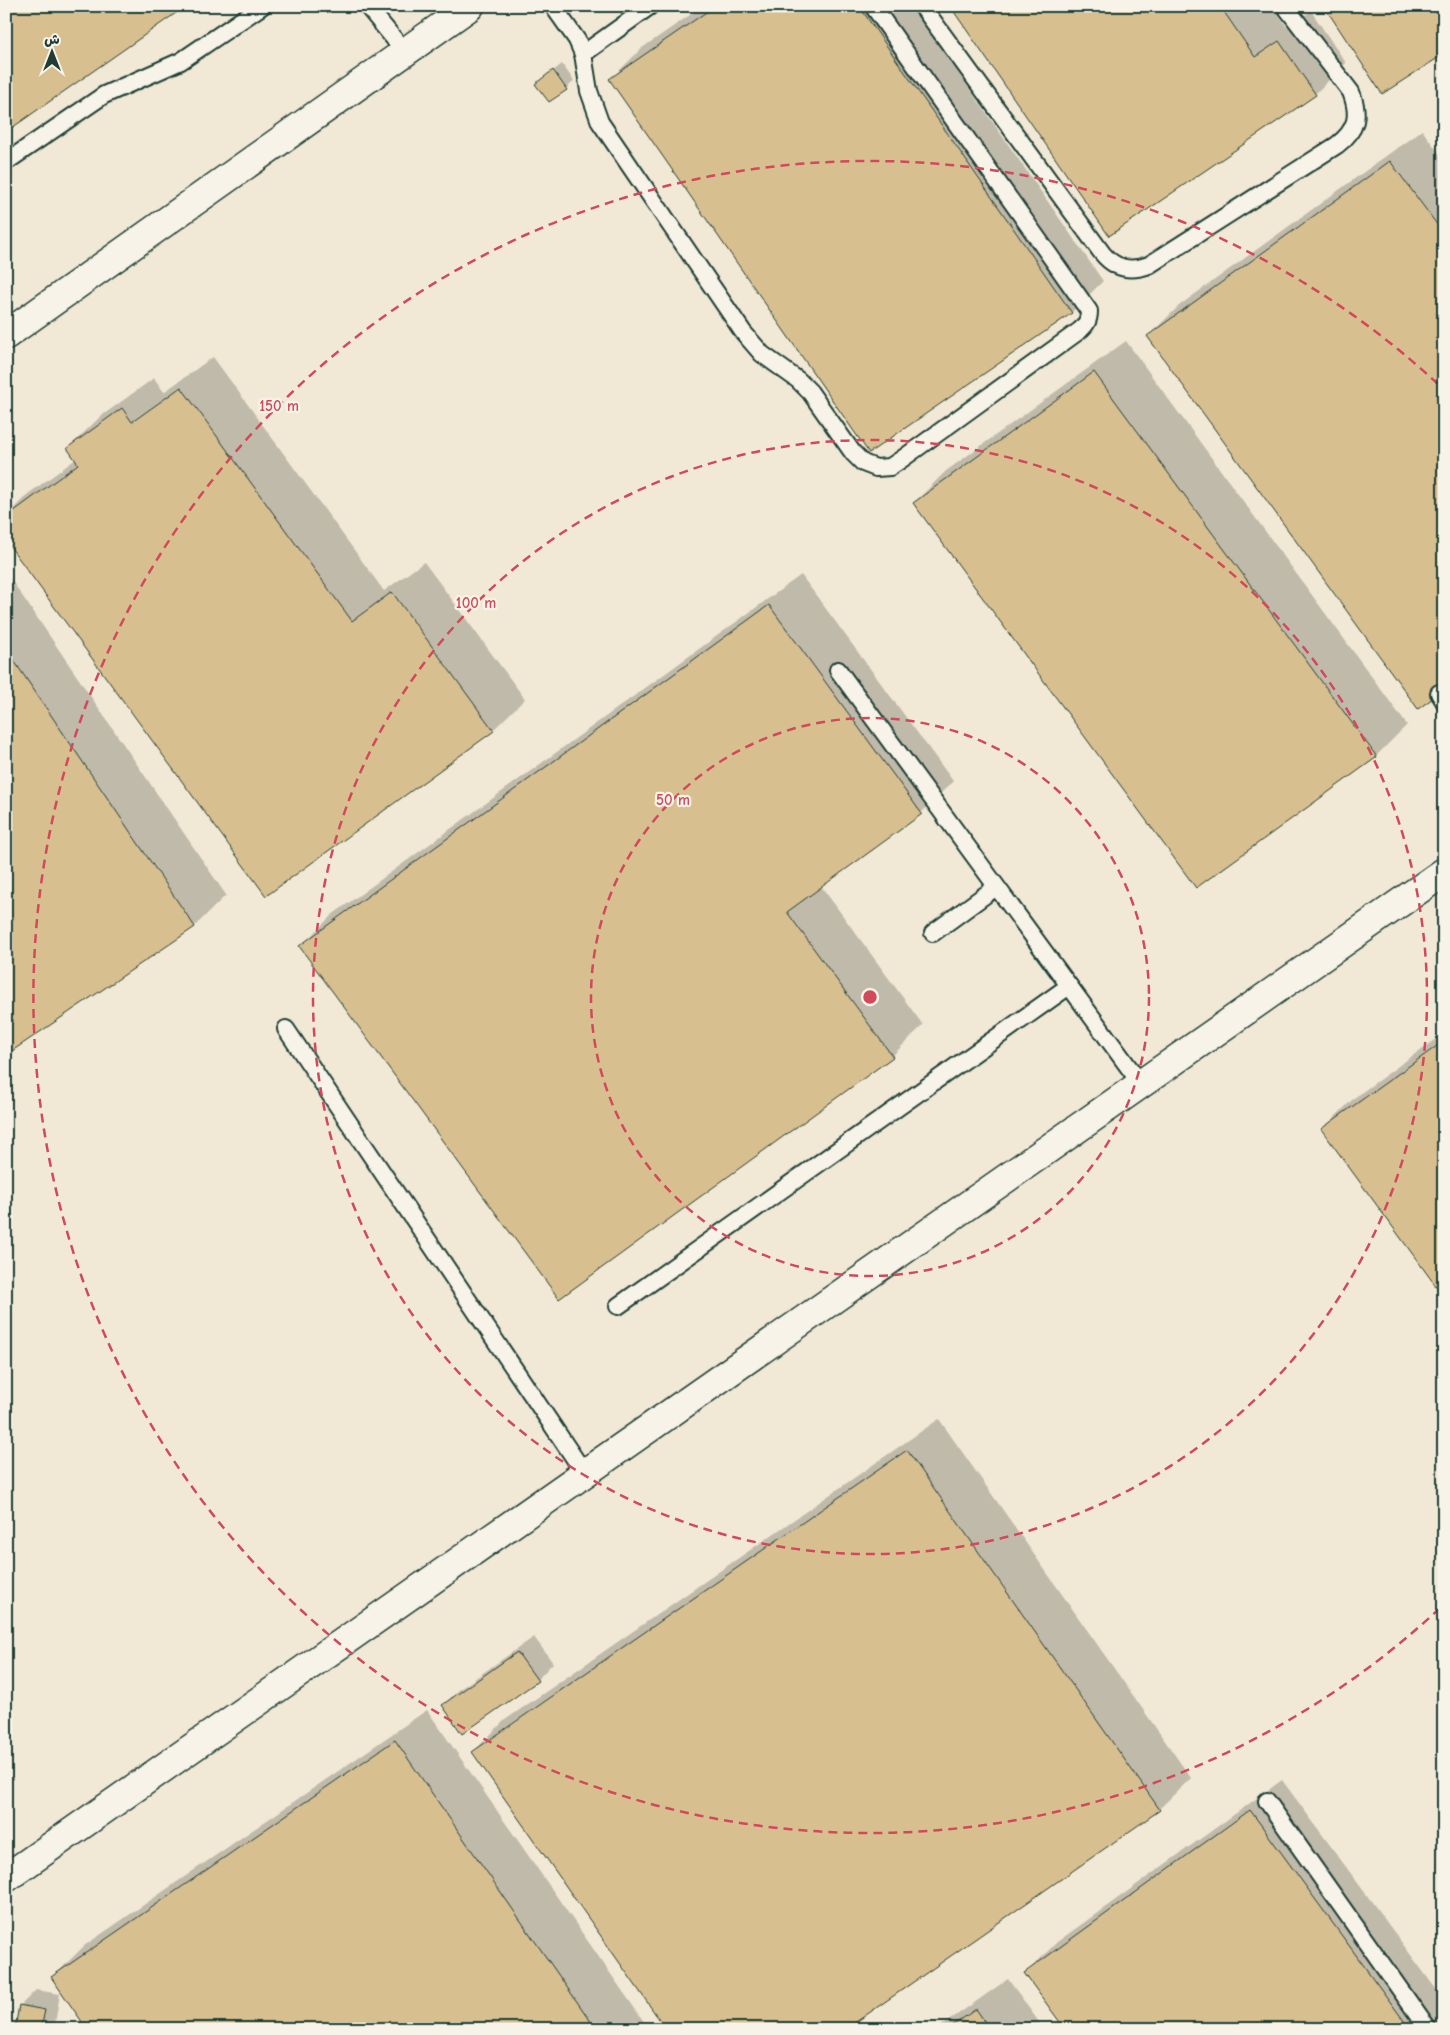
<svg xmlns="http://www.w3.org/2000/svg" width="1450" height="2035" viewBox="0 0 1450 2035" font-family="'Comic Neue','Playpen Sans Arabic',sans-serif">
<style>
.shadow{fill:#0003}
.building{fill:#d8bf8f;stroke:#1f3d34}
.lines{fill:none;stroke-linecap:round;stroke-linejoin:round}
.service-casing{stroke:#1f3d34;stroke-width:20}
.minor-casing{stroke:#1f3d34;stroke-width:31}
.service{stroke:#f7f3e8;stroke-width:16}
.minor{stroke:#f7f3e8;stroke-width:28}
.ring{fill:none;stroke:#d1495b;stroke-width:2.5;stroke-dasharray:9 6}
.centre{fill:#d1495b;stroke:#f7f3e8;stroke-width:2.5}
.ring-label{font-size:15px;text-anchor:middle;font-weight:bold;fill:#d1495b;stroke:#f7f3e8;stroke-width:4.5;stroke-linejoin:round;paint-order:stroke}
</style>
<rect width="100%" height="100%" fill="#f1e9d6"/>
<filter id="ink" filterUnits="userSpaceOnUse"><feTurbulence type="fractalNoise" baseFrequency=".02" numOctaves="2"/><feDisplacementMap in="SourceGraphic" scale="10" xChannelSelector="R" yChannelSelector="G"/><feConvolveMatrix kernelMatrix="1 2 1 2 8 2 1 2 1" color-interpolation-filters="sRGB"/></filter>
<g filter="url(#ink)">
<g class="shadow">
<path d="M703,6H912L1103,281L1072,312L869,451L611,79L642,48Z"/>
<path d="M952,6H1273L1287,27L1311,11L1346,63L1315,94Z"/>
<path d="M562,64L574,81L566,89L537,84Z"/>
<path d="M1422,130L1444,160V688L1148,336L1180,305Z"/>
<path d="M1126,341L1407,725L1376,756L914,503L946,471Z"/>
<path d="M213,357L384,591L424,562L525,699L493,730L6,539V516L28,494L76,459L68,448L100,417L154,378L164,392Z"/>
<path d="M6,572L226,895L195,926L6,1053Z"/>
<path d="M801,575L953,781L921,813L821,886L923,1025L892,1056L301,946L332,915Z"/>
<path d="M1444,1033V1295L1323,1129L1354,1098Z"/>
<path d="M939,1419L1191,1778L1159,1809L473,1752L505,1720Z"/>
<path d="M534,1637L553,1663L537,1680L462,1732L443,1705L460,1689Z"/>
<path d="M427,1710L649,2029H88L52,1978L84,1946Z"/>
<path d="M1282,1780L1444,2000V2029H1066L1026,1973L1057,1942Z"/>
<path d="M1008,1979L1044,2029H937Z"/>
<path d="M36,1990L60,1994L54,2029H16L20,2006Z"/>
</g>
<g class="building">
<path d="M6,6H186L6,132Z"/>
<path d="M715,6H859L1072,313L869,453L609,79Z"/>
<path d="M950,6H1220L1255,57L1279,41L1316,95L1109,236Z"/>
<path d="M1324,6H1444V54L1382,94Z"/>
<path d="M553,70L567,90L549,102L535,84Z"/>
<path d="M1390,161L1444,234V690L1418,709L1147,336Z"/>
<path d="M1094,372L1377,757L1196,888L913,503Z"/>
<path d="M181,387L352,621L392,592L494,731L266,896L6,541V517L78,464L67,448L122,408L132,422Z"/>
<path d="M769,605L922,814L787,912L893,1057L559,1299L299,946Z"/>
<path d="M6,649L195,927L6,1055Z"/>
<path d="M1444,1041V1297L1321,1129Z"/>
<path d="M907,1450L1160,1810L846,2029H666L472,1752Z"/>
<path d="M517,1652L538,1681L462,1734L442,1705Z"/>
<path d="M395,1740L596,2029H87L51,1977Z"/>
<path d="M1250,1810L1410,2029H1065L1024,1973Z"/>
<path d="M19,2005L45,2010L41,2029H15Z"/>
<path d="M976,2009L990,2029H948Z"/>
</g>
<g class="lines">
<defs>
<g id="service">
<path d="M367,6L405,52"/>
<path d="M553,6L577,40L583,54L589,91L600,122L743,332L762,354L798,380L810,392L853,453L863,463L876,468L890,467L902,459L1079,331C1086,325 1089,321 1089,311L873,6"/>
<path d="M922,6L1102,253C1115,269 1130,272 1149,265L1337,145C1357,130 1360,115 1351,92L1285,6"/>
<path d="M583,54L650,6"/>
<path d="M6,162L104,95L181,61L262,6"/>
<path d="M838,670L1141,1084"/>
<path d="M1439,693L1444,701"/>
<path d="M933,933L996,887"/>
<path d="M286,1029L585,1474"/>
<path d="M618,1306L1069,986"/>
<path d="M1267,1801L1428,2029"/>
</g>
<g id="minor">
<path d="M6,335L470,6"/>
<path d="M6,1878L1444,872"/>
</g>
</defs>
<use href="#service" class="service-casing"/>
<use href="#minor" class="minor-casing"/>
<use href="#service" class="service"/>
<use href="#minor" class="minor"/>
</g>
</g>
<g class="ring">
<circle cx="870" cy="997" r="279"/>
<circle cx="870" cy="997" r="557"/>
<path d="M1440 1608A836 836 0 1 1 1440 386"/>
</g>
<circle cx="870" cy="997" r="8" class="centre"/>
<g class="ring-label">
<text x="279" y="411">150 m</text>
<text x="476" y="608">100 m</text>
<text x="673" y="805">50 m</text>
</g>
<rect width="1450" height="2035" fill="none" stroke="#f7f3e8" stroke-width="25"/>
<rect x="12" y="12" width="1425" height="2010" fill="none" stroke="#1f3d34" stroke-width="2" filter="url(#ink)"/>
<g transform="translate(52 52)" stroke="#f7f3e8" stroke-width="4" paint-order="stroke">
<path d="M0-4L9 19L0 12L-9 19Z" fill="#1f3d34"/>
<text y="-8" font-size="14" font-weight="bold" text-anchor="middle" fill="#1f3d34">ش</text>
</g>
</svg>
